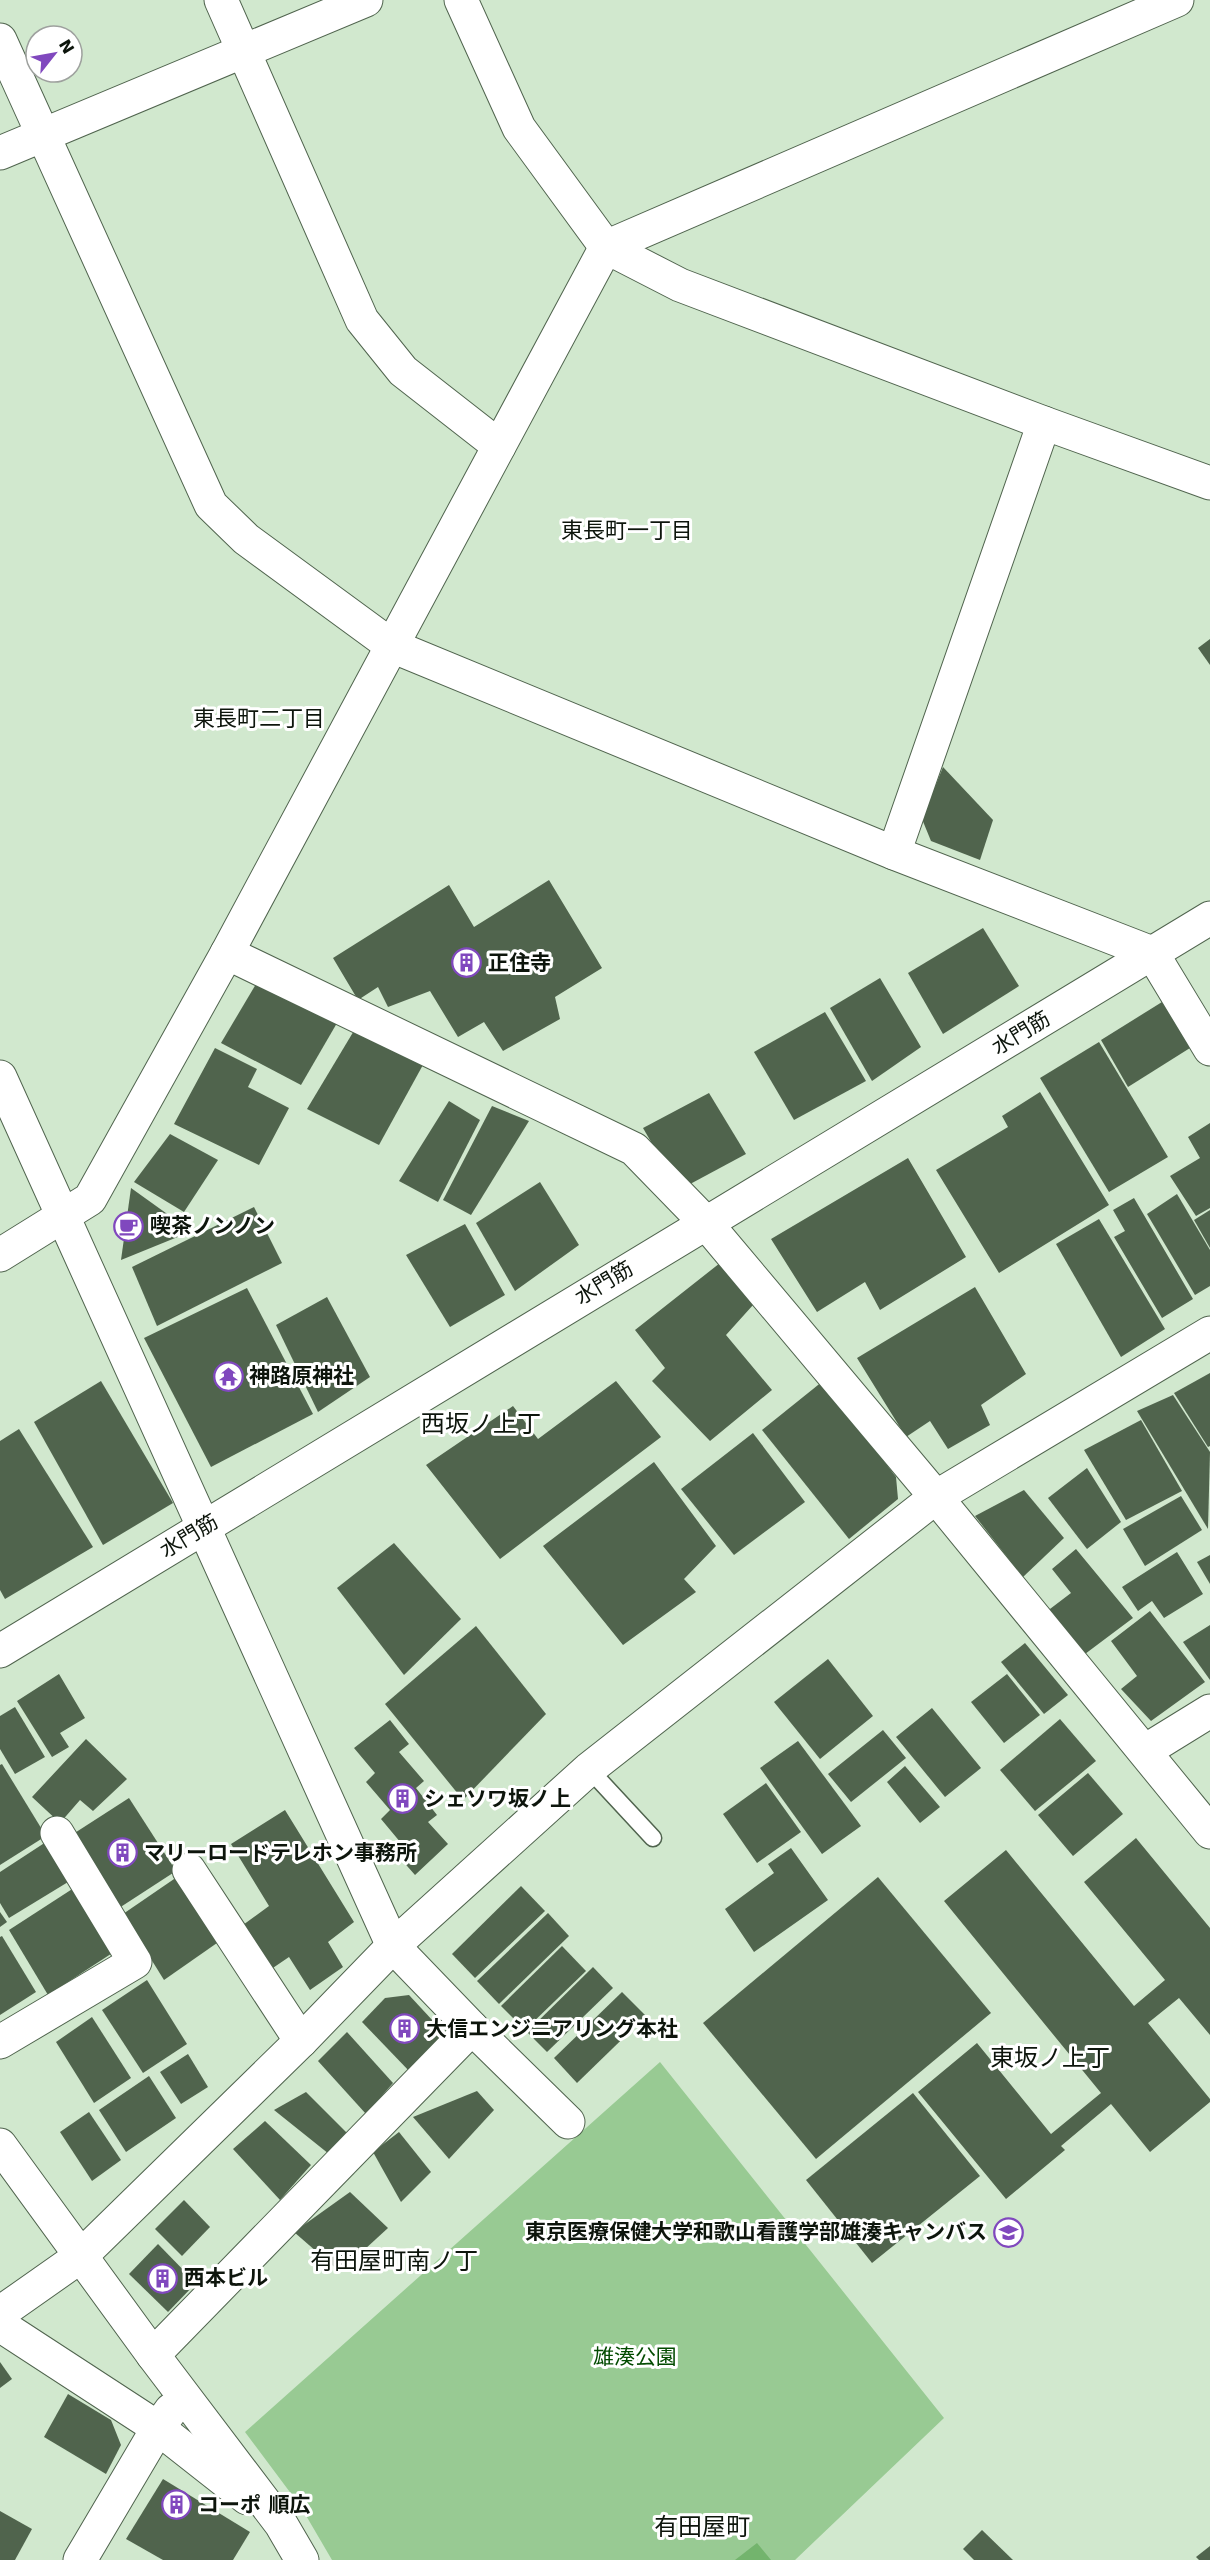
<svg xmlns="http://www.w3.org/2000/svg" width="1210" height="2560" viewBox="0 0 1210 2560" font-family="'DejaVu Sans','Noto Sans JP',sans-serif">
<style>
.green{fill:#98ca93}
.forest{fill:#73b46d}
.building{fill:#50644d}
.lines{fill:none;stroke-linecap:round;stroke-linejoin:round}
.service-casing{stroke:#50644e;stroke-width:19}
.minor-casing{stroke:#50644e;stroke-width:35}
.tertiary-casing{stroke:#50644e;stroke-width:35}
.service{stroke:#fff;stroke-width:16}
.minor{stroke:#fff;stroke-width:33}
.tertiary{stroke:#fff;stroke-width:33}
.labels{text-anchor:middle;stroke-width:6;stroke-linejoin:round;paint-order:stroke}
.poi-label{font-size:21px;font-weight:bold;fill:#0d150c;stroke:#fff;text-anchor:start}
.street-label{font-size:21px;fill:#0d150c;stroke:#fff}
.park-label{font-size:21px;fill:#034b01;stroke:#fff}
.neighbourhood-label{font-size:22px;fill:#0d150c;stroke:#fff}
.quarter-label{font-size:24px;fill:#0d150c;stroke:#fff}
</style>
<rect width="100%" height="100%" fill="#d1e8ce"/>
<path class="green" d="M660,2062L944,2418L795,2560H332L301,2507L245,2432Z"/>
<path class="forest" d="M757,2543L771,2560H735Z"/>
<g class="building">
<path d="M1210,639V665L1198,648Z"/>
<path d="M943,767L993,820L980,860L931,841L922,819Z"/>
<path d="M549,880L602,968L555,997L560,1019L503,1051L484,1022L458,1037L430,991L388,1007L378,987L358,1000L333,958L449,885L474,927Z"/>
<path d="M983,928L1019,986L943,1034L908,973Z"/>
<path d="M880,978L921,1047L872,1081L830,1008Z"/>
<path d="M256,984L337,1023L301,1085L221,1043Z"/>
<path d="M1162,1002L1190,1048L1128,1087L1101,1040Z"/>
<path d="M825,1012L866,1081L794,1120L754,1052Z"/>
<path d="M355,1029L424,1063L379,1145L307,1109Z"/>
<path d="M1099,1042L1168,1157L1109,1192L1040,1078Z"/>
<path d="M215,1048L257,1069L248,1087L289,1108L259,1165L174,1124Z"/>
<path d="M1040,1092L1109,1205L999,1273L936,1170L1008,1127L1002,1116Z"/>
<path d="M709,1093L746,1154L679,1190L643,1128Z"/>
<path d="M449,1101L480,1120L438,1202L399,1181Z"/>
<path d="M492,1106L529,1121L471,1215L443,1200Z"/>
<path d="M1210,1123V1208L1196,1216L1170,1176L1200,1158L1188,1137Z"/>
<path d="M170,1134L218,1160L184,1212L134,1182Z"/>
<path d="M908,1158L966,1257L880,1310L865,1282L817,1312L771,1239Z"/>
<path d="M540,1182L579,1245L515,1291L476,1223Z"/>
<path d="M131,1188L177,1221L185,1234L121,1260Z"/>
<path d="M1177,1194L1210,1250V1286L1195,1295L1147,1214Z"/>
<path d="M1134,1198L1193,1299L1162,1318L1114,1237L1125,1231L1113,1210Z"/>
<path d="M254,1207L282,1263L157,1326L132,1267Z"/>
<path d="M1210,1210V1248L1194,1220Z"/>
<path d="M1099,1219L1165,1329L1121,1357L1056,1244Z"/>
<path d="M465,1224L505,1295L450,1327L406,1255Z"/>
<path d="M720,1263L753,1305L726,1335L772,1390L710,1441L652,1381L665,1368L635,1330Z"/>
<path d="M975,1287L1026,1374L981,1405L990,1425L948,1449L930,1421L906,1437L857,1358Z"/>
<path d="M247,1288L313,1414L211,1467L144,1338Z"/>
<path d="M327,1297L370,1377L318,1412L276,1325Z"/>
<path d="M1210,1373V1446L1208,1447L1174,1393Z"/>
<path d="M101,1381L173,1503L103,1545L34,1422Z"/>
<path d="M616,1381L661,1437L500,1559L426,1465L513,1406L538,1439Z"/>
<path d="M823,1381L896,1477L898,1499L849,1539L762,1430Z"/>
<path d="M1173,1395L1210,1452L1208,1529L1137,1411Z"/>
<path d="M1141,1420L1182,1491L1126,1520L1084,1450Z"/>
<path d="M19,1429L93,1547L5,1599L0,1590V1441Z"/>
<path d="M753,1433L805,1502L734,1555L681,1489Z"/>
<path d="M654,1462L716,1546L684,1579L696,1592L623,1645L543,1546Z"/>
<path d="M1087,1468L1121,1522L1087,1549L1048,1498Z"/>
<path d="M1024,1490L1064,1538L1023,1577L975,1516Z"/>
<path d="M1181,1496L1202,1530L1145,1566L1123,1529Z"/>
<path d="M394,1543L461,1619L404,1675L337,1588Z"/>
<path d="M1076,1549L1133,1618L1085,1654L1046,1612L1071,1593L1052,1569Z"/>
<path d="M1177,1552L1203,1594L1164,1618L1152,1601L1138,1611L1122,1587Z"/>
<path d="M1210,1555V1584L1197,1562Z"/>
<path d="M1150,1611L1205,1682L1151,1721L1121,1689L1137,1676L1111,1641Z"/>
<path d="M1210,1625V1680L1183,1642Z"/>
<path d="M476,1626L546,1714L463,1800L385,1704Z"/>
<path d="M1025,1643L1068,1695L1044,1714L1001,1662Z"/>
<path d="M828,1659L873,1716L820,1759L774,1702Z"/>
<path d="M59,1674L85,1718L60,1733L69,1747L52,1757L17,1701Z"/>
<path d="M1007,1674L1040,1715L1004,1743L971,1702Z"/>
<path d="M15,1707L45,1757L15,1774L0,1749V1716Z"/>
<path d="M932,1708L981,1768L945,1797L896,1737Z"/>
<path d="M1060,1719L1096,1761L1035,1811L1000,1770Z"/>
<path d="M390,1720L409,1744L399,1752L424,1781L416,1788L437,1815L428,1822L448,1844L415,1875L393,1850L401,1843L381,1819L390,1810L366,1782L375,1773L354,1748Z"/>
<path d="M883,1730L906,1758L851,1802L828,1774Z"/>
<path d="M86,1739L127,1779L93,1811L80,1800L60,1823L32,1797Z"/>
<path d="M798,1741L861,1826L822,1854L760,1768Z"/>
<path d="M2,1764L46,1836L0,1865V1765Z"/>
<path d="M905,1766L940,1807L920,1823L887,1782Z"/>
<path d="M1088,1773L1123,1814L1073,1856L1038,1815Z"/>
<path d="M766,1783L801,1832L757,1863L723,1814Z"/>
<path d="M129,1798L176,1871L116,1910L70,1836Z"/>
<path d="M285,1810L354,1922L328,1942L343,1967L310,1990L289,1957L264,1974L236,1930L269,1906L231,1844Z"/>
<path d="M1136,1838L1210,1928V2035L1179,1998L1148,2023L1210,2099V2102L1150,2152L1111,2104L1061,2146L1065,2150L1006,2199L918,2092L977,2043L1051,2134L1101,2093L944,1901L1006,1850L1134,2006L1165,1980L1084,1882Z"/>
<path d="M49,1840L73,1879L9,1918L0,1903V1872Z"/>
<path d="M791,1848L828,1900L754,1952L725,1909L774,1873L768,1864Z"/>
<path d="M177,1877L217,1943L164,1980L123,1914Z"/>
<path d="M878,1877L991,2013L816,2159L703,2023Z"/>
<path d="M80,1884L120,1948L48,1995L9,1930Z"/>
<path d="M521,1886L545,1911L475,1978L452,1954Z"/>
<path d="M0,1912L7,1922L0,1927Z"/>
<path d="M548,1913L569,1936L499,2004L477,1981Z"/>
<path d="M2,1936L36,1992L0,2015V1937Z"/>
<path d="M562,1946L586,1971L525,2030L501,2006Z"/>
<path d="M593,1967L613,1988L547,2052L527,2032Z"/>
<path d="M147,1980L187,2044L143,2073L102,2010Z"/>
<path d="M622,1992L646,2016L577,2083L554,2058Z"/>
<path d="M409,1995L447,2036L411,2073L362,2022L385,1998Z"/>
<path d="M92,2017L131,2078L94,2103L56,2042Z"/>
<path d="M347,2032L393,2083L366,2114L318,2061Z"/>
<path d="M188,2054L208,2087L181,2104L160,2072Z"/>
<path d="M149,2076L176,2118L126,2152L99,2110Z"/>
<path d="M477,2091L494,2110L449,2159L413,2117Z"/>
<path d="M306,2092L347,2133L329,2154L274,2110Z"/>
<path d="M913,2093L980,2176L872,2263L806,2180Z"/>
<path d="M89,2112L121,2160L92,2181L60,2132Z"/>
<path d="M265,2121L311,2165L280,2200L233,2149Z"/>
<path d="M399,2132L431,2172L401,2202L373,2152Z"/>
<path d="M350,2192L388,2228L340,2272L294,2232Z"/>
<path d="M184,2200L210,2227L182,2256L155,2229Z"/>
<path d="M158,2244L196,2283L168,2312L129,2274Z"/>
<path d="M0,2362L12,2379L0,2388Z"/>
<path d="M68,2394L111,2420L121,2445L106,2474L44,2437Z"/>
<path d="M163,2479L250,2532L233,2560H163L126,2539Z"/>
<path d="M0,2511L32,2529L15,2560H0Z"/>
<path d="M982,2530L1013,2560H974L963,2549Z"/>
<path d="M1210,2546V2560H1199L1196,2557Z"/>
</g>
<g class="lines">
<defs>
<path id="service" d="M589,1769L653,1838"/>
<g id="minor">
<path d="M221,0L362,320L403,371L499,446"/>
<path d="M461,0L519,128L606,247L680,285L1044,423L1210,483"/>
<path d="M0,40L211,505L246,539L392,646L894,853L1152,953L1210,1049"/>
<path d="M0,153L366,0"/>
<path d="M894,853L1044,423"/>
<path d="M227,953L634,1149L705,1222L936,1497L1210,1832"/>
<path d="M0,1077L393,1946L472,2028L568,2122"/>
<path d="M0,1255L90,1199L227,953L606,247L1177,0"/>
<path d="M1145,1751L1210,1711"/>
<path d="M189,1870L301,2041"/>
<path d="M0,2042L135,1962L57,1833"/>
<path d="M0,2145L153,2355L281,2524L302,2560"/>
<path d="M0,2313L81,2256L301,2041L393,1946L589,1769L936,1497L1210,1333"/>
<path d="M0,2325L158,2428L247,2498"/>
<path d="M153,2355L472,2028"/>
<path d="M80,2560L158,2428L171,2410"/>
</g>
<path id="tertiary" d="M0,1651L1210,918"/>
</defs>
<use href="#service" class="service-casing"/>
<use href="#minor" class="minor-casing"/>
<use href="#tertiary" class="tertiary-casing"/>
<use href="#service" class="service"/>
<use href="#minor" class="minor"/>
<use href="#tertiary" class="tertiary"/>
</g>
<defs>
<symbol id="building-ring" viewBox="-11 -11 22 22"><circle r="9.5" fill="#fff" stroke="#8048be" stroke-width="1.5"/><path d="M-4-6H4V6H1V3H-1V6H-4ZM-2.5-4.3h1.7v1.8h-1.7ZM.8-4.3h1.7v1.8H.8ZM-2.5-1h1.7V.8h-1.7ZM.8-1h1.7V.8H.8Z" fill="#8048be"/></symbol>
<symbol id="cafe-ring" viewBox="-11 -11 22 22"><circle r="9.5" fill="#fff" stroke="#8048be" stroke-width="1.5"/><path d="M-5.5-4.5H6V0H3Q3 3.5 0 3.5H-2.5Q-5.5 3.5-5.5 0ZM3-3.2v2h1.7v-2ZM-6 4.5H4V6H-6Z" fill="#8048be"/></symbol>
<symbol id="temple-ring" viewBox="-11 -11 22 22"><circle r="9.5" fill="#fff" stroke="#8048be" stroke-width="1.5"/><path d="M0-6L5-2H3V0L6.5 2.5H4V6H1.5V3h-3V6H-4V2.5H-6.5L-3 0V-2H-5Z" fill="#8048be"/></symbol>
<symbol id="school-ring" viewBox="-11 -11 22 22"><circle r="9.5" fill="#fff" stroke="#8048be" stroke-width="1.5"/><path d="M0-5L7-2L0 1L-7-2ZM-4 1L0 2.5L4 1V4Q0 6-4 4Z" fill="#8048be"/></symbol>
</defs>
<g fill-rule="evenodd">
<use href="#building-ring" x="450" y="946" width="33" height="33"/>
<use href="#cafe-ring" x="112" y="1210" width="33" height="33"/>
<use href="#temple-ring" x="212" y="1360" width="33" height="33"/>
<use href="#building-ring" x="386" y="1782" width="33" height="33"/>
<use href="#building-ring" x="106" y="1836" width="33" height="33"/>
<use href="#building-ring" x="388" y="2012" width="33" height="33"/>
<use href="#school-ring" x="992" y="2216" width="33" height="33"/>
<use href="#building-ring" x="146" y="2262" width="33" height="33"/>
<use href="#building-ring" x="160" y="2488" width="33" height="33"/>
</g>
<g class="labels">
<g class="poi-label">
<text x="488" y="970">正住寺</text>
<text x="150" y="1233">喫茶ノンノン</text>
<text x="249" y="1383">神路原神社</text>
<text x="424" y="1806">シェソワ坂ノ上</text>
<text x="144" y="1860">マリーロードテレホン事務所</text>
<text x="426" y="2036">大信エンジニアリング本社</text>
<text x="987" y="2239" text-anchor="end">東京医療保健大学和歌山看護学部雄湊キャンバス</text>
<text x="184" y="2285">西本ビル</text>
<text x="198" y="2512">コーポ 順広</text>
</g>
<g class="street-label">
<text transform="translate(1021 1033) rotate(-31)" y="7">水門筋</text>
<text transform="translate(604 1283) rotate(-31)" y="7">水門筋</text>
<text transform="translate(189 1536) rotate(-31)" y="7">水門筋</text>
</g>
<g class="park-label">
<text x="635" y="2364">雄湊公園</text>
</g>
<g class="neighbourhood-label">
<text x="627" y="538">東長町一丁目</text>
<text x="259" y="726">東長町二丁目</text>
</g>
<g class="quarter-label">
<text x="481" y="1432">西坂ノ上丁</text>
<text x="1050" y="2066">東坂ノ上丁</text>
<text x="394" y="2269">有田屋町南ノ丁</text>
<text x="702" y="2535">有田屋町</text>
</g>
</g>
<g transform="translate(54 54) rotate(59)"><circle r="28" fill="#ffffff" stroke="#9ea19e" stroke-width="1.5"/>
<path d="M0-4.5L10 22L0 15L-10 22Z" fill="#8048be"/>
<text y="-9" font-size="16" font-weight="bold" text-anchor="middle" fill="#0d150c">N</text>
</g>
</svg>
